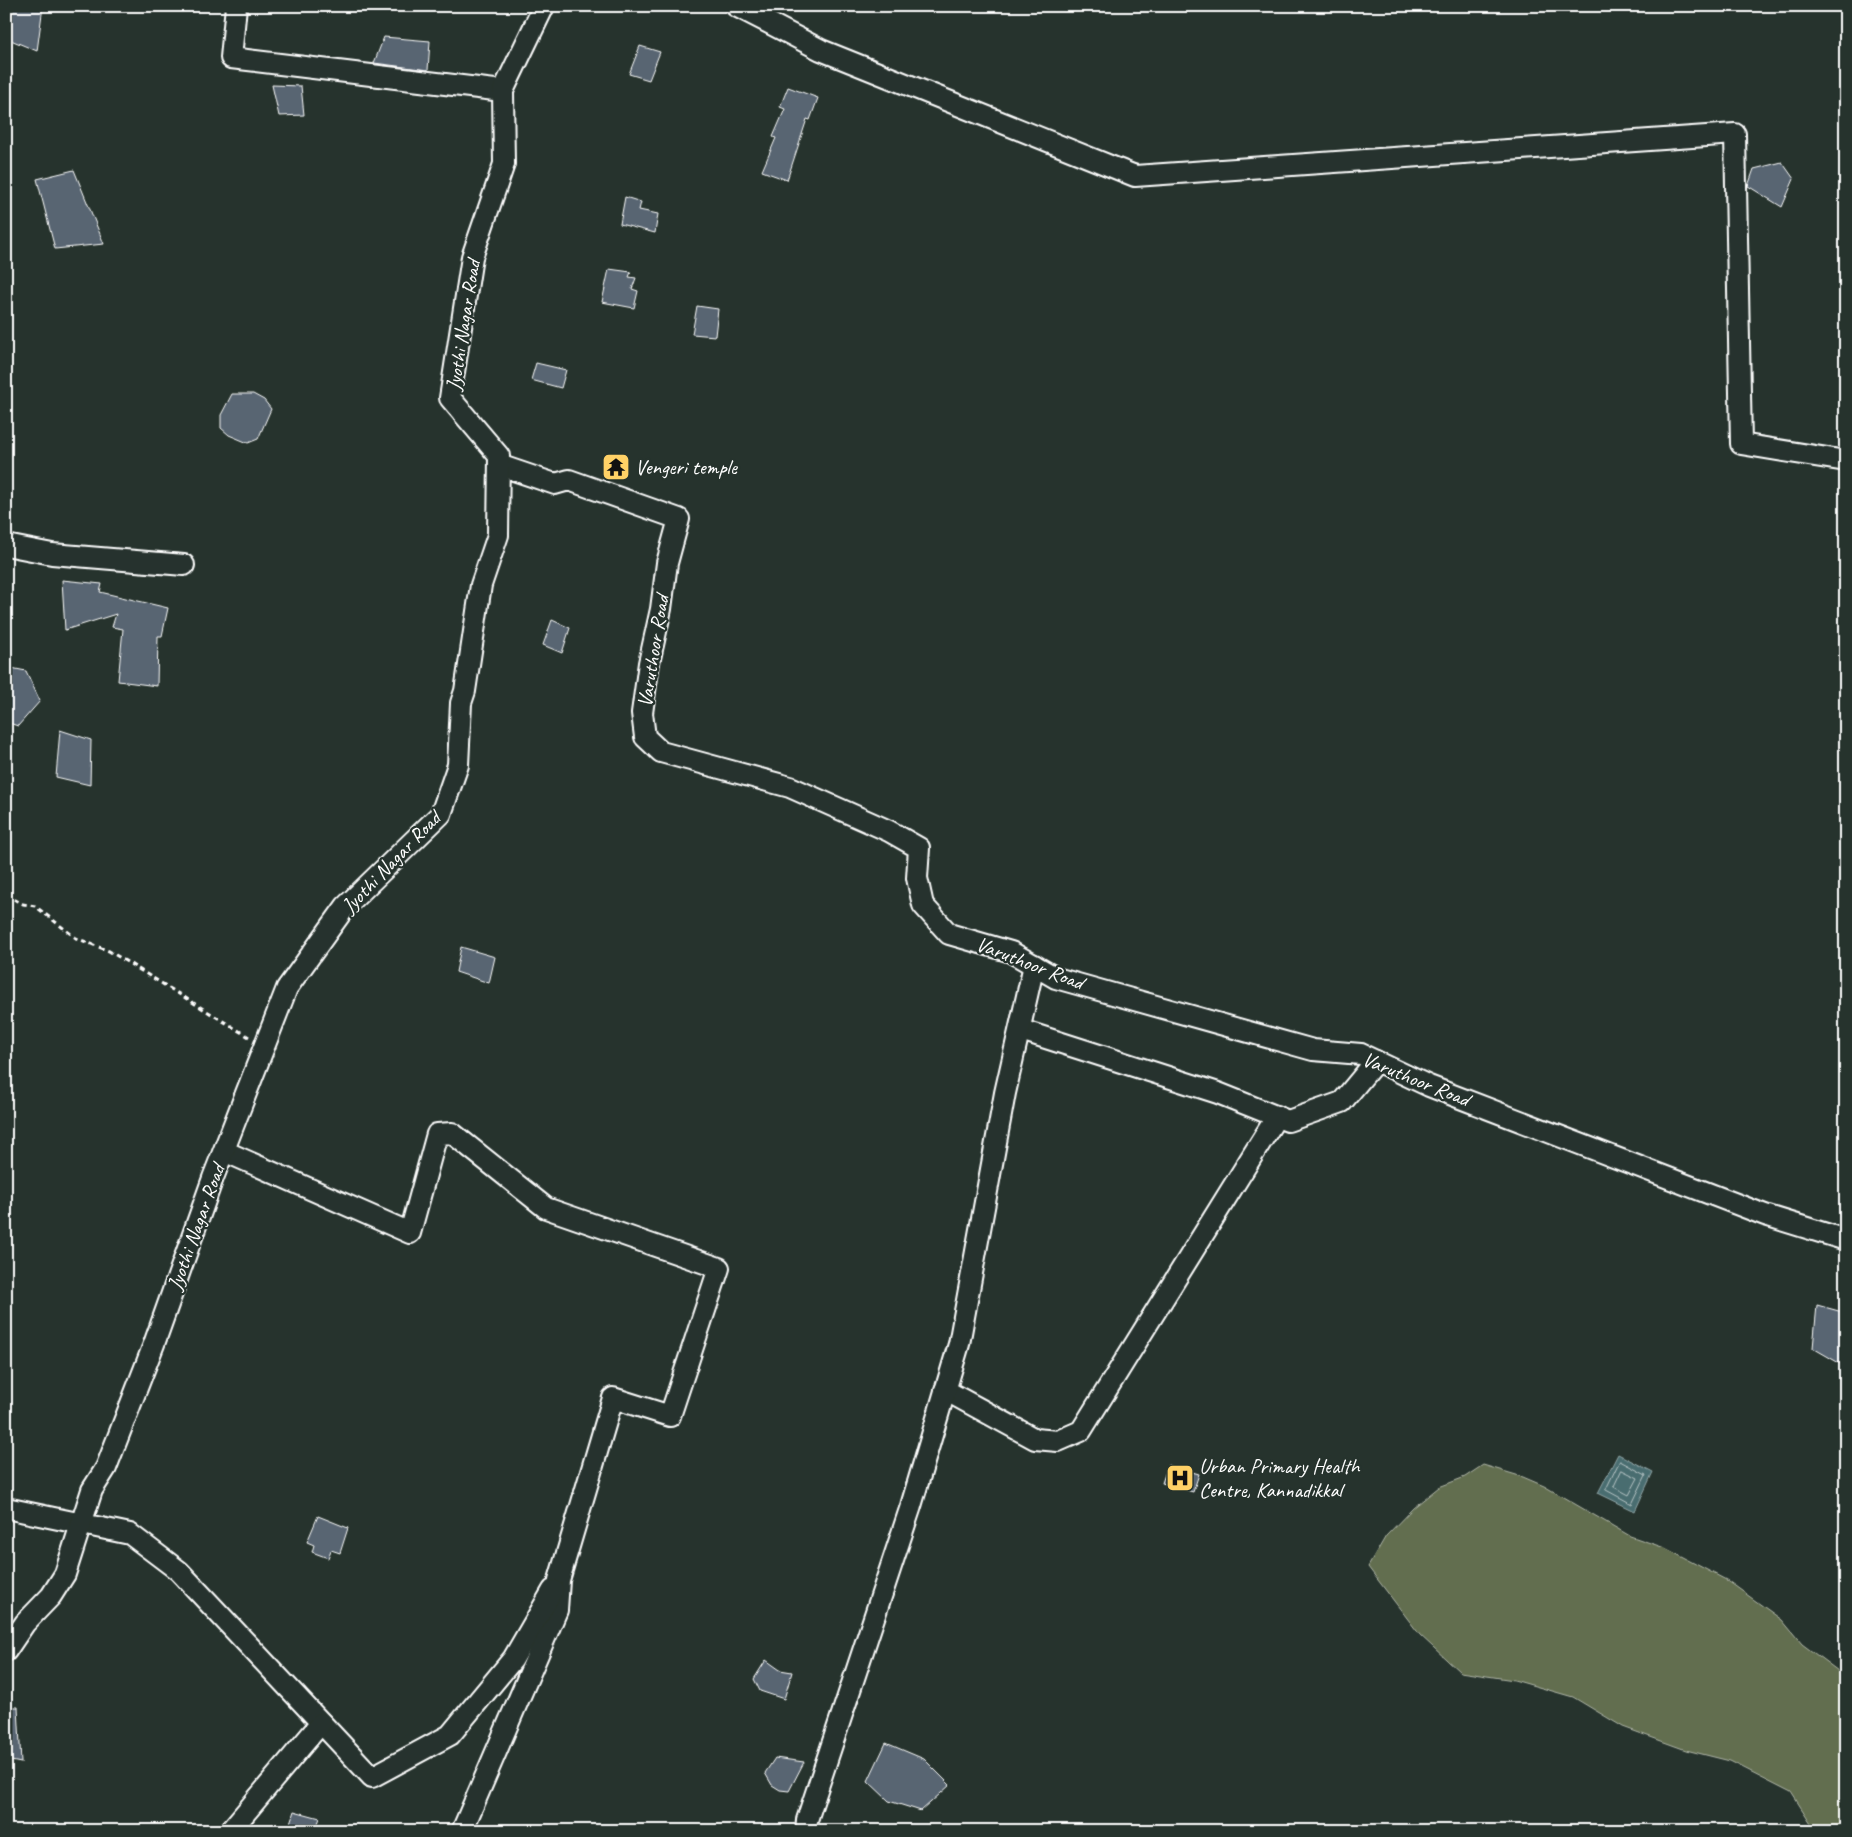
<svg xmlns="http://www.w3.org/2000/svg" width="1852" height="1837" viewBox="0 0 1852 1837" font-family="Caveat,sans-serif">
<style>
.green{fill:#626e50;stroke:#b0b6a8}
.water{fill:#4a6d70;stroke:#92a7a9}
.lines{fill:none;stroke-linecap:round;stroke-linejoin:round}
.shore{stroke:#b7c5c6;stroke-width:1}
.building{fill:#586572;stroke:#fff}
.minor-casing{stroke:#fff;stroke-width:24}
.path{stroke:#fff;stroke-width:3;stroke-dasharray:5 4;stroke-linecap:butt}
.minor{stroke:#26332d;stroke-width:20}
.labels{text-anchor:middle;stroke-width:4.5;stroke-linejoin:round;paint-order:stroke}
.street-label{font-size:21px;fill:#fff;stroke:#26332d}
.poi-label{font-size:21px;fill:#fff;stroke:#26332d;text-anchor:start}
</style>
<rect width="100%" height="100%" fill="#26332d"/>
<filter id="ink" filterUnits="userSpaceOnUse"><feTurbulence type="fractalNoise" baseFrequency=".02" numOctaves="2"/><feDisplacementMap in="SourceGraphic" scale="10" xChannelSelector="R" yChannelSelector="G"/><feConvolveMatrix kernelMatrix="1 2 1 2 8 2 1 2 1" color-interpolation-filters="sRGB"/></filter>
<g filter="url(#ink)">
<path class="green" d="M1483,1465L1523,1477L1544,1486L1630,1536L1665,1548L1728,1581L1782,1620L1802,1644L1846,1677V1831H1816L1791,1792L1730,1761L1686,1750L1623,1727L1573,1697L1514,1680L1460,1672L1420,1635L1368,1567L1386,1536L1413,1508L1439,1487L1465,1477Z"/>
<path class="water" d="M1618,1454L1653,1472L1635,1511L1598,1493Z"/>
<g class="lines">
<g class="shore">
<path d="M1620,1461L1646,1475L1632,1504L1606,1490Z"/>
<path d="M1622,1470L1638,1478L1629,1495L1614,1487Z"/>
</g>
</g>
<g class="building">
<path d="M6,6H43L37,51L6,38Z"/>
<path d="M384,37L430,41L428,70L374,63Z"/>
<path d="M640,46L660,52L649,80L629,74Z"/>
<path d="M272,85L301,86L304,115L279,116Z"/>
<path d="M788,87L818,98L810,120L807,119L787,180L762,171L776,138L773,137L785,109L780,107Z"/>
<path d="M1782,162L1794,179L1782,207L1748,186L1754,169Z"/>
<path d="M74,170L104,244L55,249L37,179Z"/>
<path d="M625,197L641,202L639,210L658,214L655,233L620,224Z"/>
<path d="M609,269L631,272L629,277L636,278L632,289L638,291L634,308L602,302Z"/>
<path d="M697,306L718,309L715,336L692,334Z"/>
<path d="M536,363L566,370L561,388L531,380Z"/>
<path d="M232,394H253L264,400L271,409L258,439L248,443L229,435L221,428V415Z"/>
<path d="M62,580L102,584L100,592L168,608L162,636H158L157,686L118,681L123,629L112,627L116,614L65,630Z"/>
<path d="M552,620L570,628L562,653L543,645Z"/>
<path d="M6,667L26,671L40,701L18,726L6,722Z"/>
<path d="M60,730L91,740L90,785L56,777Z"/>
<path d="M461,947L495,957L489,983L456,972Z"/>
<path d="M1817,1305L1846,1313V1367L1813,1348Z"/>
<path d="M1168,1465L1199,1474L1193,1492L1162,1483Z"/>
<path d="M318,1516L348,1528L340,1553L331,1550L328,1558L312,1552L314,1545L307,1542Z"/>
<path d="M766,1660L780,1670L792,1672L784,1699L760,1691L754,1679Z"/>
<path d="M6,1707H18L21,1763L6,1760Z"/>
<path d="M886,1743L924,1759L950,1785L921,1811L889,1801L868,1781Z"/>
<path d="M775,1758L804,1762L789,1791L780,1790L772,1785L765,1773Z"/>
<path d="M294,1811L320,1818L315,1831H292L294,1827L289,1826Z"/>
</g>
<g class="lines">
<defs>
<g id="minor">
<path d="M236,6L231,58L503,91"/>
<path d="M736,6L821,50L1135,176L1735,134L1741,444L1846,461"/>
<path d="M499,465L555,484L569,480L679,519L667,563L661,609L649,663L642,713L645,737L661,752L790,787L889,831L919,848L917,878L923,905L949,934L1011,952L1056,978L1313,1050L1361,1054L1429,1086L1765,1215L1846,1240"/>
<path d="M6,545L52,554L184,565"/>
<path d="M1021,1030L1218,1093L1288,1121L1342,1102L1376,1061"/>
<path d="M224,1151L410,1233L437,1134L452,1133L546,1208L719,1268L670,1416L613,1398L559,1580L557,1610L462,1831"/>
<path d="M945,1390L1035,1439L1058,1441L1081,1431L1277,1116"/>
<path d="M6,1508L130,1534L179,1571L372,1777L450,1735L513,1659L553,1590"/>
<path d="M6,1651L25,1623L51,1596L65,1574L92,1490L106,1468L154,1344L213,1178L287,988L346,906L441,814L458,765L461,703L465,691L481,585L498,535L499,456L450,398L472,257L504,164L503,91L544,6"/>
<path d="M230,1831L321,1723"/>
<path d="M806,1831L807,1820L911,1506L959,1344L1005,1093L1034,965"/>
</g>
</defs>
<use href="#minor" class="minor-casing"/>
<path class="path" d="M6,895L23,904L35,906L76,938L109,951L249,1037"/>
<use href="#minor" class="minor"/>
</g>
</g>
<defs>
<symbol id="temple-square" viewBox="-11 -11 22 22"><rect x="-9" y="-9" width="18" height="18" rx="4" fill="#ffd166" stroke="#26332d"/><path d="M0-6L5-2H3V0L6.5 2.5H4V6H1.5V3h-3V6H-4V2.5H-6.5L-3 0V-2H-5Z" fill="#111"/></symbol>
<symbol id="hospital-square" viewBox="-11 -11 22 22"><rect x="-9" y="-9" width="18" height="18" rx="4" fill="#ffd166" stroke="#26332d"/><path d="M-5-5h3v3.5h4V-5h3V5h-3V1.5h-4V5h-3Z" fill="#111"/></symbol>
</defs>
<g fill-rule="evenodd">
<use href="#temple-square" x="600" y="451" width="32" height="32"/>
<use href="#hospital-square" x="1164" y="1462" width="32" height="32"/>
</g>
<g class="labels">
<g class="street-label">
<text transform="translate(463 325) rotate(-81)" y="7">Jyothi Nagar Road</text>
<text transform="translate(653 651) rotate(-81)" y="7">Varuthoor Road</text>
<text transform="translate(391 862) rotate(-46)" y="7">Jyothi Nagar Road</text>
<text transform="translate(1030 963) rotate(21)" y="7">Varuthoor Road</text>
<text transform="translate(1416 1079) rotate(22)" y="7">Varuthoor Road</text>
<text transform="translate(196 1227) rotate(-70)" y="7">Jyothi Nagar Road</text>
</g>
<g class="poi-label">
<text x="635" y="474">Vengeri temple</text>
<text x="1199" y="1473">Urban Primary Health<tspan x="1199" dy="24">Centre, Kannadikkal</tspan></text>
</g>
</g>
<rect width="1852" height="1837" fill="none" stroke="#26332d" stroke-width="25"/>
<rect x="12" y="12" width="1827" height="1812" fill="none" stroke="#fff" stroke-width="2" filter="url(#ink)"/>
</svg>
